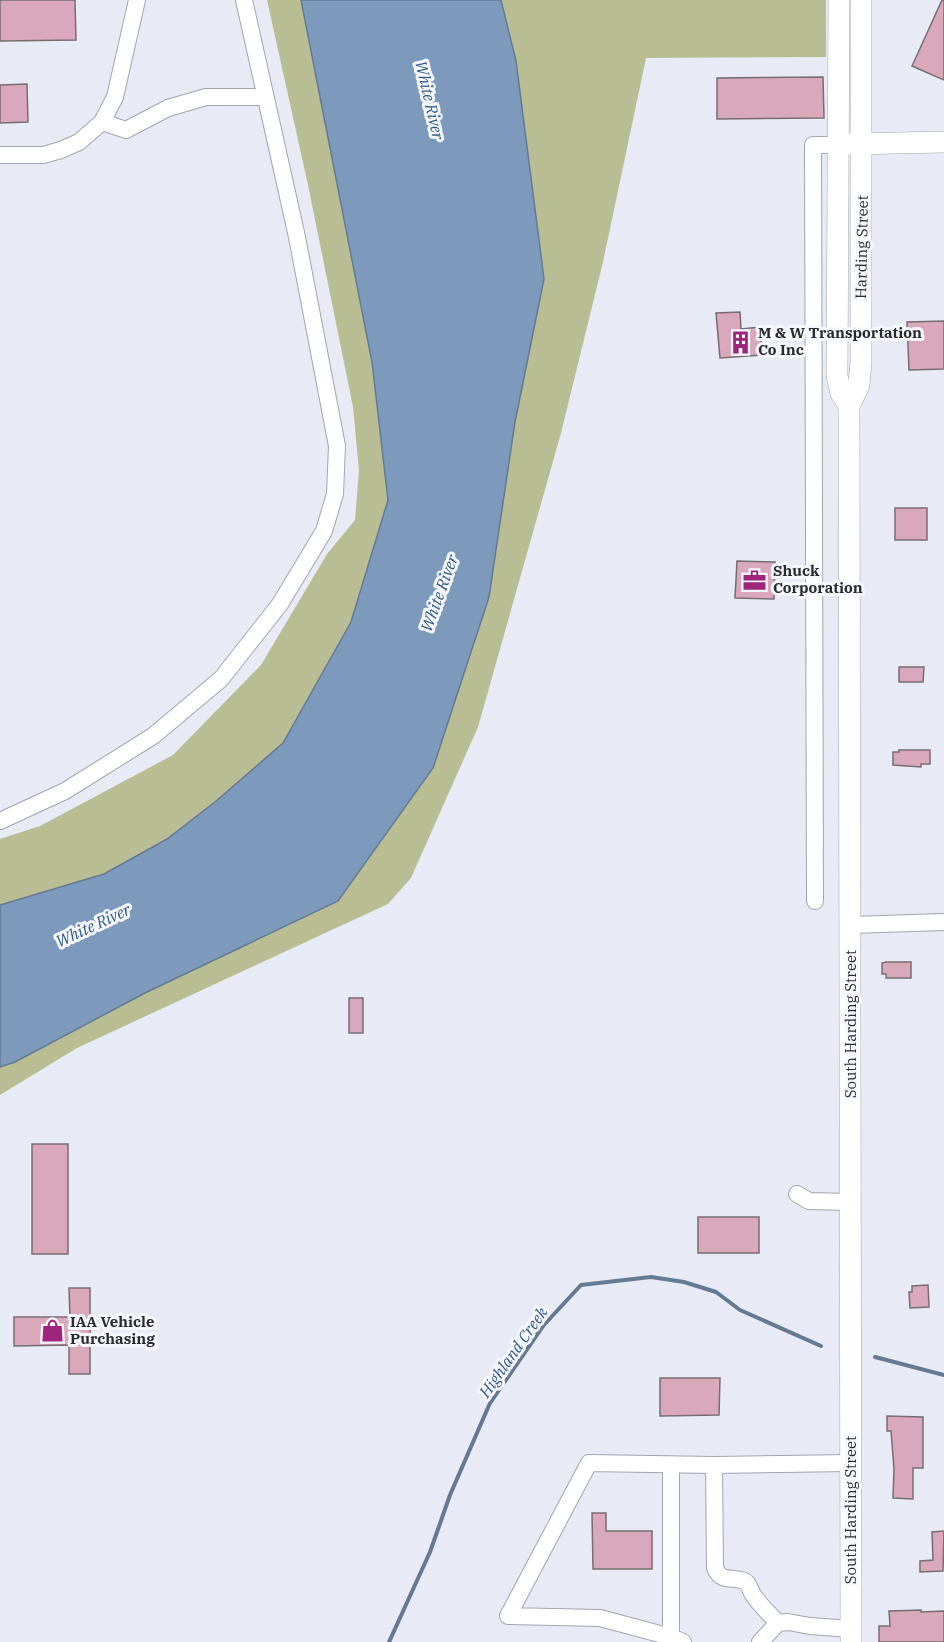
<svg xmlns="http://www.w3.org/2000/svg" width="944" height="1642" viewBox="0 0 944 1642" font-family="'IBM Plex Serif',serif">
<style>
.green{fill:#b9bd93}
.water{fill:#7d9abd;stroke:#647992;stroke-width:1.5}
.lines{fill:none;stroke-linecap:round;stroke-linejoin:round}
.stream{stroke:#647992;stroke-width:4}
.building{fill:#d9a8bb;stroke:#776d71;stroke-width:1.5}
.minor-casing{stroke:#a2a5ae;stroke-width:18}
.major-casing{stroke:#a2a5ae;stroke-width:22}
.minor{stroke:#fff;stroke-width:16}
.major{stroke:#fff;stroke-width:21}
.labels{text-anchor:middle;stroke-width:6;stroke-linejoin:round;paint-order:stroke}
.street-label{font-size:15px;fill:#2a2b2f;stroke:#f6f8fe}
.poi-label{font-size:15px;font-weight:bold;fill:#2a2b2f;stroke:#f6f8fe;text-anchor:start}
.water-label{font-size:16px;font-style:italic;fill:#2c5685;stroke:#f6f8fe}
</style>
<rect width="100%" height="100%" fill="#e8ebf5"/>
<g class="green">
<path d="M267,0H301L372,362L388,500L351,622L283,743L215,802L167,839L104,874L0,905V839L40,826L173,755L261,665L327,554L355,520L359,470L353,407L308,185Z"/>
<path d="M501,0H826V57L646,58L603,262L561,433L478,727L411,878L388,904L77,1048L0,1095V1067L15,1062L145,993L515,422L544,279L516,61Z"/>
</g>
<path class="water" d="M301,0H501L516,61L544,279L515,422L489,597L433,768L338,901L145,993L15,1062L0,1067V905L104,874L167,839L215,802L283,743L351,622L388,500L372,362Z"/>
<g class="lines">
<g class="stream">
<path d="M875,1357L944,1375"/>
<path d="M389,1642L430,1552L450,1495L490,1403L543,1326L581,1285L651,1277L684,1282L716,1292L740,1310L821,1346"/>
</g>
</g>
<g class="building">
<path d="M0,0H75L76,40L0,41Z"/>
<path d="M942,0H944V80L912,66Z"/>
<path d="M823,77L824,118L717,119V78Z"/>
<path d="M27,84L28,122L0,123V85Z"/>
<path d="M740,312L741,329L760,327L762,355L720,358L716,313Z"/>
<path d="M944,321V369L909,370L907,322Z"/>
<rect x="895" y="508" width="32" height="32"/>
<path d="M737,561L775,562L774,599L735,598Z"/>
<path d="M899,667H924L923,682H899Z"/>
<path d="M899,750H930V764H921V767L893,765V752H899Z"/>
<path d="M886,962H911V978H886V974H882V963Z"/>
<rect x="349" y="998" width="14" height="35"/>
<rect x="32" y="1144" width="36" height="110"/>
<rect x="698" y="1217" width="61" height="36"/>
<path d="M928,1285L929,1307L910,1308L909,1292H912V1286Z"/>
<path d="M69,1288H90V1374H69V1345L14,1346V1317H70Z"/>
<path d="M660,1378H720L719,1415L660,1416Z"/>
<path d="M887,1416L923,1417V1468H913V1499L893,1498L894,1469L891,1431H887Z"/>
<path d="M592,1513H606V1531H652V1569H593Z"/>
<path d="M944,1531L943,1571L920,1572V1561L933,1560L932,1532Z"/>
<path d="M921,1610V1612L944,1611V1642H879V1626H890L889,1611Z"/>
</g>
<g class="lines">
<defs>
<g id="minor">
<path d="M102,122L126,130L168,108L206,97H265"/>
<path d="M0,155H43L61,150L79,142L102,122L115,97L137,0"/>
<path d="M0,821L65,791L153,736L221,679L280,604L324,531L335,494L337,446L297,237L244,0"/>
<path d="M815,901L813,145H839"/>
<path d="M851,925L944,922"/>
<path d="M797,1194L809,1201L851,1202"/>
<path d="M714,1465L715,1568C721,1583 732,1576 744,1581C749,1583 750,1589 752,1593C759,1605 769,1613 778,1623"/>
<path d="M671,1637V1465"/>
<path d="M683,1642L671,1637L600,1618L508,1616L589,1463L714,1465L851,1463"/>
<path d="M760,1642L778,1623L788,1622L810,1626L851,1629"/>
</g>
<g id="major">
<path d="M839,0L837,376L841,393L849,406L851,1642"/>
<path d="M849,144L944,142"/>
<path d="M849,406L859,385L861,361V0"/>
</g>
</defs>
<use href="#minor" class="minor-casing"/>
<use href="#major" class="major-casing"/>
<use href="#minor" class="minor"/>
<use href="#major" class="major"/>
</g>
<defs>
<symbol id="building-bare" viewBox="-9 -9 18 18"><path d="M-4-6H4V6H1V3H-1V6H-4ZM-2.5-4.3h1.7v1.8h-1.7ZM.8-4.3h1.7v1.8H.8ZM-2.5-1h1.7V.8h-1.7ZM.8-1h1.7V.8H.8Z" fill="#9f257c" stroke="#f6f8fe" stroke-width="2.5" paint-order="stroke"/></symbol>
<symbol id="office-bare" viewBox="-9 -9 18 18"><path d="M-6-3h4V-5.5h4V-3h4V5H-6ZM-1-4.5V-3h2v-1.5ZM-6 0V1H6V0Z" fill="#9f257c" stroke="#f6f8fe" stroke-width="2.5" paint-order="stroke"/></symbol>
<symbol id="shop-bare" viewBox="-9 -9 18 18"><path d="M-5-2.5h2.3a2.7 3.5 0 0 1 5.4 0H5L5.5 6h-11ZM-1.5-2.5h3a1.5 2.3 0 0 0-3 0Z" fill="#9f257c" stroke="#f6f8fe" stroke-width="2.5" paint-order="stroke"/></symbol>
</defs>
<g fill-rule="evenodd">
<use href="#building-bare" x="724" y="326" width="33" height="33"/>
<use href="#office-bare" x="738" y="564" width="33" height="33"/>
<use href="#shop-bare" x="36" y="1314" width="33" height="33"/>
</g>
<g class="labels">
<g class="street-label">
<text transform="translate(862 247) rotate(-89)" y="5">Harding Street</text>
<text transform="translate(851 1024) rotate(-90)" y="5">South Harding Street</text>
<text transform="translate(851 1510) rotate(-90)" y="5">South Harding Street</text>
</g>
<g class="poi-label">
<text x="758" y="338">M &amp; W Transportation<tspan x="758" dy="17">Co Inc</tspan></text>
<text x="773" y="576">Shuck<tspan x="773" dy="17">Corporation</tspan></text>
<text x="70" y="1327">IAA Vehicle<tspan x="70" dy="17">Purchasing</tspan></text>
</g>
<g class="water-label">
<text transform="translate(430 100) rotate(77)" y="6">White River</text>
<text transform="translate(439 593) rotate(-70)" y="6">White River</text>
<text transform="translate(93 925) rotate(-25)" y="6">White River</text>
<text transform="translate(513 1352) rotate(-55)" y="6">Highland Creek</text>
</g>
</g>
</svg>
